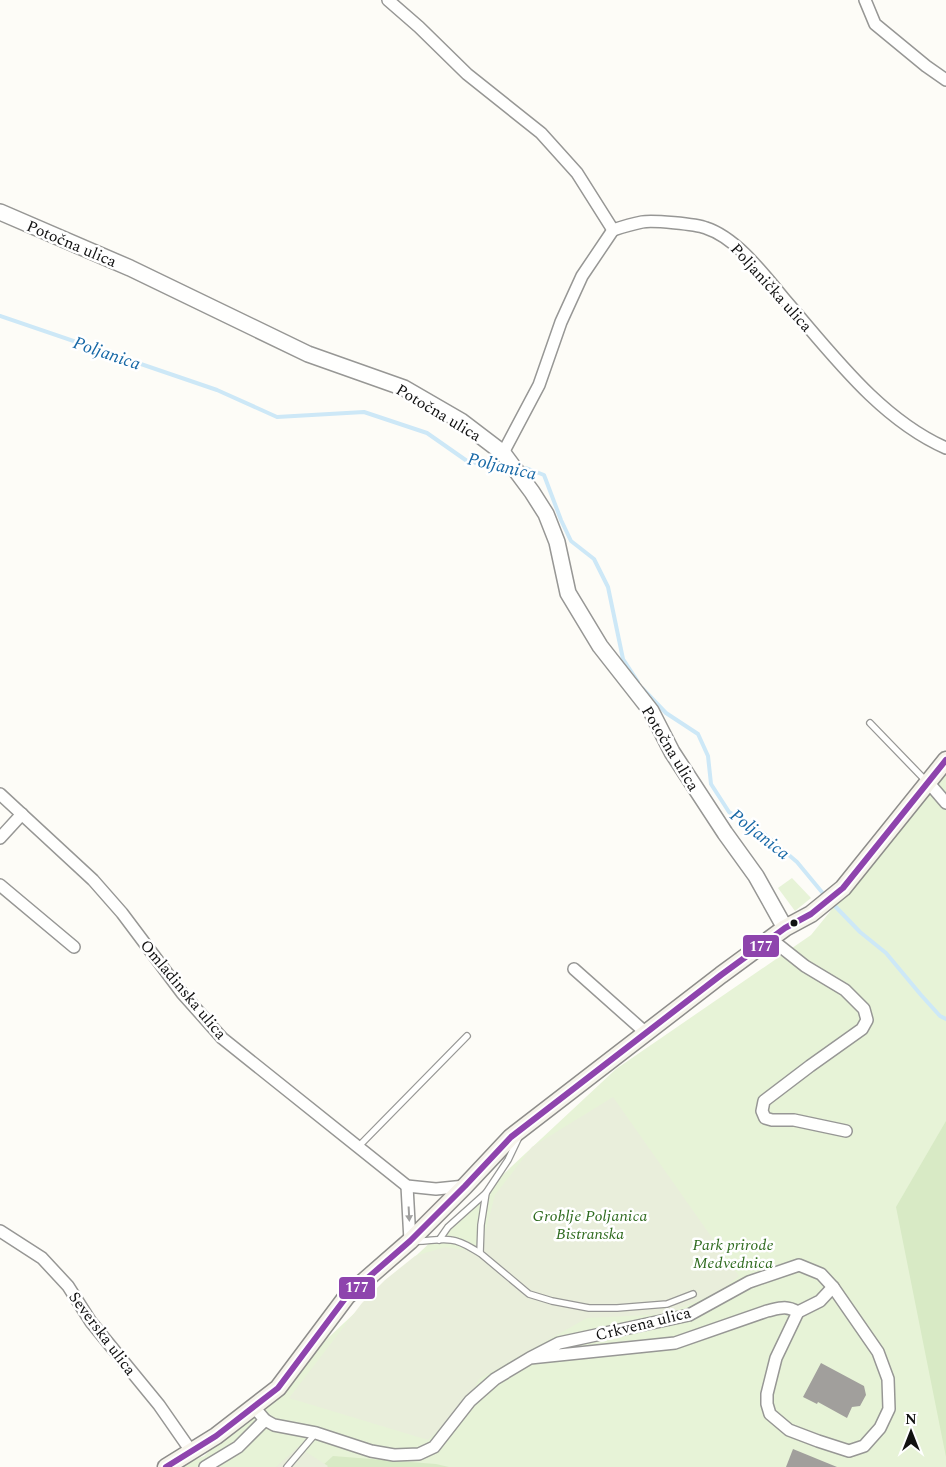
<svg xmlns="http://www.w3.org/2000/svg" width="946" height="1467" viewBox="0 0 946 1467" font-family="Spectral,serif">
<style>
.green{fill:#e7f3d7}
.forest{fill:#d8eac5}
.cemetery{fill:#e9eedb}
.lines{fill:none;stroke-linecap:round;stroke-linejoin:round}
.stream{stroke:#cde8f7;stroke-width:4}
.building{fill:#a19f9c}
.service-casing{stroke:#979795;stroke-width:8}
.minor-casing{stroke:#979795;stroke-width:14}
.tertiary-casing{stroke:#979795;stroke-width:18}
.secondary-casing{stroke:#8e8d8b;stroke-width:19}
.service{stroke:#fffffe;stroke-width:5.5}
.minor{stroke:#fffffe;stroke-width:11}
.tertiary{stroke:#fffffe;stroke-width:15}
.secondary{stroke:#f6f4eb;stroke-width:16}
.bus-1-casing{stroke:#fff;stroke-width:10}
.bus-1{stroke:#8e44ad;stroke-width:6}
.oneway{fill:#a0a09f}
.bus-dot{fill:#111;stroke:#fff;stroke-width:2}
.labels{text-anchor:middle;stroke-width:5;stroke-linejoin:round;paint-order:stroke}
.street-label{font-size:16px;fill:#111;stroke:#fff}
.park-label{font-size:16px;font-style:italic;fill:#2f6b1f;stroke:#fff}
.water-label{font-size:18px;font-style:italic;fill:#1768a6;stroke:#fff}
.line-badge{stroke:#fff;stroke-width:2}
.badge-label{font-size:14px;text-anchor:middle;font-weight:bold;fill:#fff}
</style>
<rect width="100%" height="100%" fill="#fdfcf7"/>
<g class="green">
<path d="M946,769V1467H177L204,1456L254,1407L616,1069L811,935Z"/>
<path d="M792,878L811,898L795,911L778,888Z"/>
</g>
<g class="forest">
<path d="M946,1121V1457L896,1207Z"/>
<path d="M333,1456L436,1464L449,1467H321Z"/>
</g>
<g class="cemetery">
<path d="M613,1097L739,1276L719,1292L666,1314L587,1318L479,1379L468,1400L428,1440L289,1398L362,1303L385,1280L415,1256L445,1247L465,1250L482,1244L495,1195L532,1147Z"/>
<path d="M298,1447L328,1466L327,1467H276Z"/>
</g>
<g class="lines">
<g class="stream">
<path d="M0,316L217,390L277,417L364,412L427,433L467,461L504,469H511"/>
<path d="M520,468H526L544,475L561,520L571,541L594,559L608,587L623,659L638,682"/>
<path d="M642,688L666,713L698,734L708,756L711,784L729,812L763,833L797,862L826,897"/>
<path d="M832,903L860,932L886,953L921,995L940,1016L946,1019"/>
</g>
</g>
<g class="building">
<path d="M821,1363L864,1386L866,1395L860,1406L852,1407L847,1418L818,1402L817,1404L803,1397Z"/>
<path d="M793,1449L837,1467H786Z"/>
</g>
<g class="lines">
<defs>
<g id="service">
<path d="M870,723L926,781"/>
<path d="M518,1139L508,1160L486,1193L481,1225L480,1253L529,1294L552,1301L589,1308H617L667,1304L693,1294"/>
<path d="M358,1147L467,1036"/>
<path d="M439,1240L448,1227L486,1193"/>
<path d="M413,1241C426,1242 439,1238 451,1240C462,1241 471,1248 480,1253"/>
<path d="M287,1467L316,1433"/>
</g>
<g id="minor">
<path d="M388,0L419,27L467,74L541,133L577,173L613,230"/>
<path d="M865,0L875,24L926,66L946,80"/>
<path d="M613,230C622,227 632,224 642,222C652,220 696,224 706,228C737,238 765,276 786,301C832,354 880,419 946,448"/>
<path d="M503,453L539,385L561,322L582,276L613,230"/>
<path d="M928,782L946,803"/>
<path d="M0,794L93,880L122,913L182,993L222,1038L407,1186L436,1189L465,1186"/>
<path d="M0,838L22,814"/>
<path d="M0,885L74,947"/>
<path d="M771,939L805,966L845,990L864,1009L867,1020L862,1029L810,1066L764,1101L762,1111L765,1118L772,1120H794L846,1131"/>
<path d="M574,969L646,1033"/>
<path d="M407,1186L410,1241"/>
<path d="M0,1231L42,1258L68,1286L91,1322L159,1405L191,1451"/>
<path d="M798,1312L820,1301L833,1287"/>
<path d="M254,1407L265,1420L274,1425L316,1433L371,1451L394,1455L419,1454L434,1447L470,1401L495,1379L530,1358L675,1343L767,1311C780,1308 786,1305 798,1312L776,1358L767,1394V1404L770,1414L789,1430L818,1441L849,1451L864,1446L880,1428L889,1409L888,1379L878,1352L833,1287L821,1274L799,1265L749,1282L689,1315L559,1343L530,1358"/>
<path d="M205,1467L238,1447L265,1420"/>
</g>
<path id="tertiary" d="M0,212L130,268L308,354L404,388L461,421L503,453L532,492L546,514L557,542L568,593L600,646L651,711L672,752L725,833L756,876L785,928"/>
<path id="secondary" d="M166,1467L216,1436L278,1388L347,1296L410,1241L465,1186L511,1137L721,975L785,928L811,914L843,888L946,760"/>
</defs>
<use href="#service" class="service-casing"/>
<use href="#minor" class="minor-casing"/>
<use href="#tertiary" class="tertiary-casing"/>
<use href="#secondary" class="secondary-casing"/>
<use href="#service" class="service"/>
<use href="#minor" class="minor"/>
<use href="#tertiary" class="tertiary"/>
<use href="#secondary" class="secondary"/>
<defs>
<path id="bus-1" d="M166,1467L216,1436L278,1388L347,1296L410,1241L465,1186L511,1137L721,975L785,928L811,914L843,888L946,760"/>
</defs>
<use href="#bus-1" class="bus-1-casing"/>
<use href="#bus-1" class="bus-1"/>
</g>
<defs><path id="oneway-solid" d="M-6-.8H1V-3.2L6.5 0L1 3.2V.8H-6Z" transform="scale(1.25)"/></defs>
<use class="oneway" href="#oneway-solid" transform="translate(409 1214) rotate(87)"/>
<circle class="bus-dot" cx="794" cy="923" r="4.5"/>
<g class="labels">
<g class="street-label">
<text transform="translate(72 243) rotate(23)" y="6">Potočna ulica</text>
<text transform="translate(772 287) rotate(48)" y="6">Poljanička ulica</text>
<text transform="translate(439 412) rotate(31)" y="6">Potočna ulica</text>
<text transform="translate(671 748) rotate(59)" y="6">Potočna ulica</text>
<text transform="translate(184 989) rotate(50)" y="6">Omladinska ulica</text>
<text transform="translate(643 1323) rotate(-14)" y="6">Crkvena ulica</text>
<text transform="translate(103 1333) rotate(53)" y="6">Severska ulica</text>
</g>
<g class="park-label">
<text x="590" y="1221">Groblje Poljanica<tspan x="590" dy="18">Bistranska</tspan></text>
<text x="733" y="1250">Park prirode<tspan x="733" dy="18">Medvednica</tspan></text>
</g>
<g class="water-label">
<text transform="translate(107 353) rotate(19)" y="6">Poljanica</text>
<text transform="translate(502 466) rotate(13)" y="6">Poljanica</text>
<text transform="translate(760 834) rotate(38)" y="6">Poljanica</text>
</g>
</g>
<g class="line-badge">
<rect x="742" y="934" width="38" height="24" rx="5" fill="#8e44ad"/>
<rect x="338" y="1276" width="38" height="24" rx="5" fill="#8e44ad"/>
</g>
<g class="badge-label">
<text x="761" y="951">177</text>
<text x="357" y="1292">177</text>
</g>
<g transform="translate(911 1432)" stroke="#ffffff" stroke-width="4" paint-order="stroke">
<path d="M0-4L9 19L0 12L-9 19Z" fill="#111111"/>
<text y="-8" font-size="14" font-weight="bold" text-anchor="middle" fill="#111111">N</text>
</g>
</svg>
